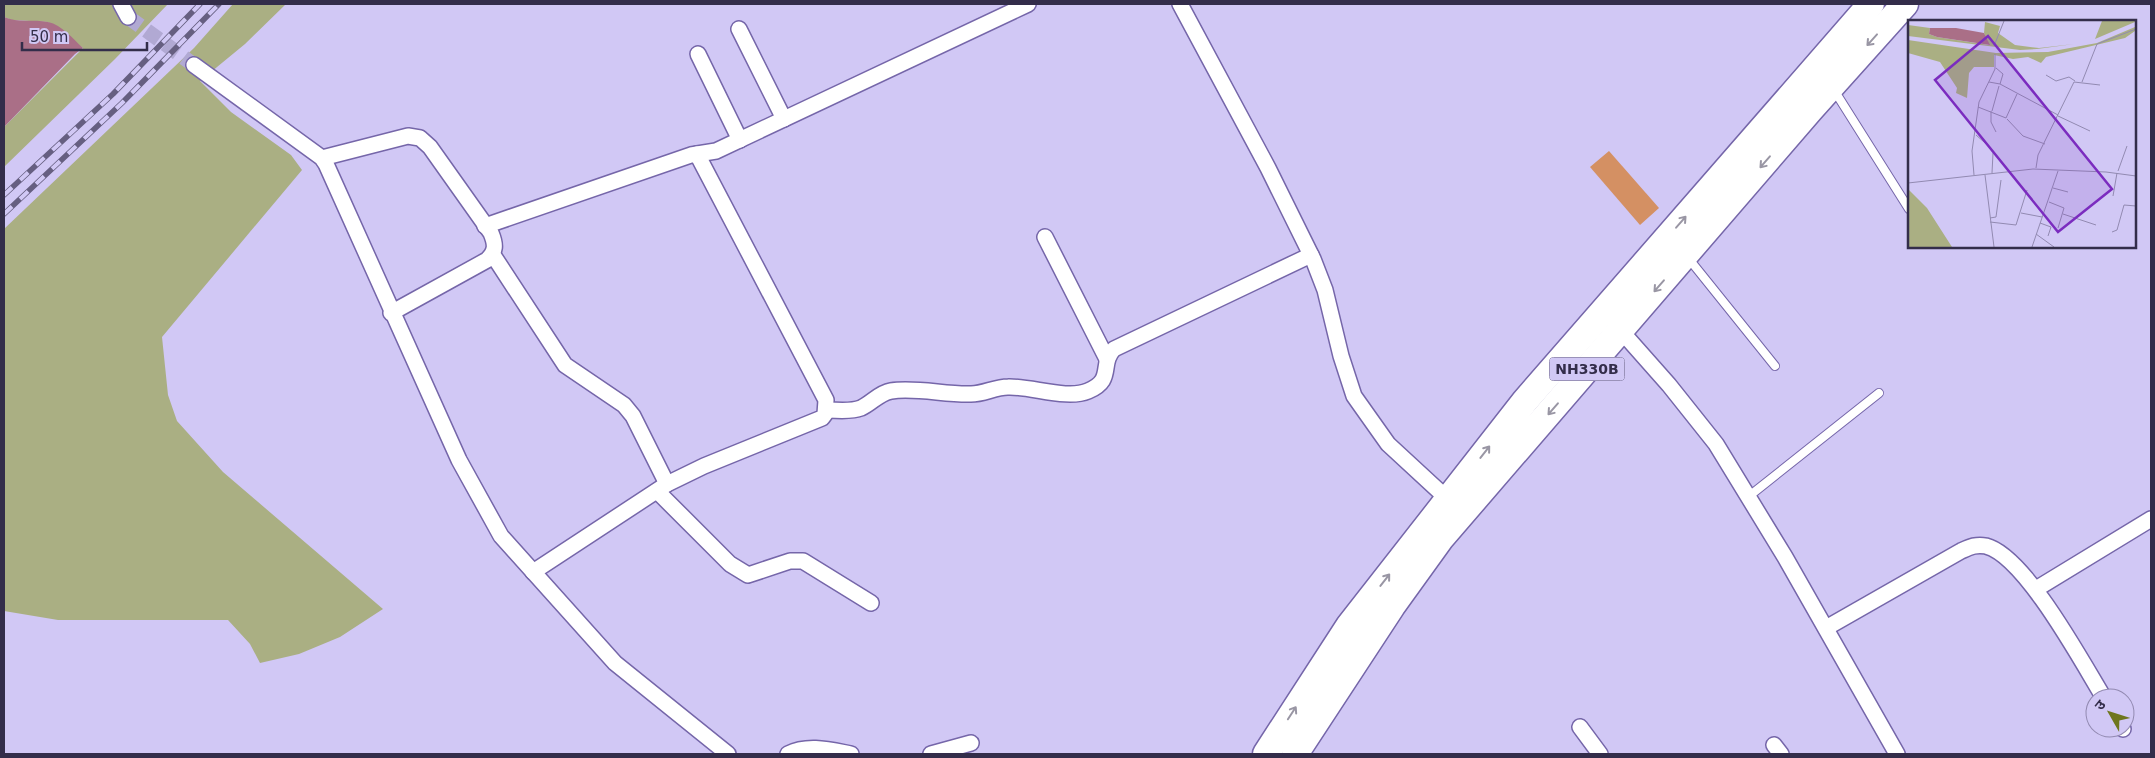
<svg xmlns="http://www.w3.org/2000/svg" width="2155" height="758" viewBox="0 0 2155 758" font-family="'DejaVu Sans','Noto Sans Devanagari',sans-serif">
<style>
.green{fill:#aaaf83}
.water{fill:#aa6f87}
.building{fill:#d49063}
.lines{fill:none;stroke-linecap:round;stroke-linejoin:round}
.street-tunnel{stroke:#b1a9d3;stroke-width:15;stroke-dasharray:15 8;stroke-linecap:butt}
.lane-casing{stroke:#7566a9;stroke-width:10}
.street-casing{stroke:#7566a9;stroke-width:18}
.highway-casing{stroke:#7566a9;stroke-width:29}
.lane{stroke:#fff;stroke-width:8}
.street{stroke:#fff;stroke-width:15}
.highway{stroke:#fff;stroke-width:26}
.rail-casing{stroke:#665f81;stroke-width:5.5}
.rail{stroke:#d1c8f5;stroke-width:4;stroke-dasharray:11;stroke-linecap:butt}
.oneway{stroke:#9996a4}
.labels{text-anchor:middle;stroke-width:4;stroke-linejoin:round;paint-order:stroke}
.shield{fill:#d1c8f5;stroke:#625c7d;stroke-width:1}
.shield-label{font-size:14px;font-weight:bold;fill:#332d4a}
.inset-road{fill:none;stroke:#928ab1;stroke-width:1}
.view{fill:#7b2cbf;fill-opacity:0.15;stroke:#7b2cbf;stroke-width:2.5}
.inset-edge{fill:none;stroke:#332d4a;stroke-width:2.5}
</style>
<rect width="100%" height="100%" fill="#d1c8f5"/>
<g class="green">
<path d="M4,4H168L115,59L4,167V127L83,48L48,22L12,20L4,17Z"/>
<path d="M233,4H286L245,44L200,81L231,112L291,155L302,170L162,337L168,395L177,421L223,472L383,609L340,637L299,654L260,663L250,644L228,620H58L4,611V229L194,48Z"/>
</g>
<path class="water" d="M4,17C18,23 33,19 48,22C62,25 73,39 83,48L75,54L4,127Z"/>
<path class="building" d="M1609,151L1659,208L1640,225L1590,167Z"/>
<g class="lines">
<path class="street-tunnel" d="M128,17L194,65"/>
<defs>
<g id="lane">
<path d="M1834,90L1909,209"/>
<path d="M1689,259L1775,366"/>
<path d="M1748,497L1879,393"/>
</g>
<g id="street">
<path d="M121,4L128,17"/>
<path d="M1180,4L1268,168L1313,259L1325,290L1341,356L1354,396L1388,444L1453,504"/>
<path d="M739,29L784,119"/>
<path d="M698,54L740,140"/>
<path d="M194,65L322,158L326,164L459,460L501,536L615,663L728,754"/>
<path d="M322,158L408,136L420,138L430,147L491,233C496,245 496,251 487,260L391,313"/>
<path d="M485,226L691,155L716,151L1028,4"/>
<path d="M1045,237L1107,359"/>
<path d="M493,255L565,365L624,405L633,416L667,484"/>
<path d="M1615,324L1669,385L1716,444L1785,557L1897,754"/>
<path d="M827,410C838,410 851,412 861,408C872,403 879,393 891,391C915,387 946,395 971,394C984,394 995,387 1008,387C1031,386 1067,400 1088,391C1115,380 1099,364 1114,349L1311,255"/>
<path d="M657,491L730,564L748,575L790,561H803L871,603"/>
<path d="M533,572L667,484L704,466L822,418L825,414L826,400L697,154"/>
<path d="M2036,589L2151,519"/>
<path d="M1826,628L1961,551C1970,547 1976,544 1986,546C2025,556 2082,662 2104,698"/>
<path d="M1580,727L1600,754"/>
<path d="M2122,728L2123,729"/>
<path d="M1774,745L1781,754"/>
<path d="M788,754C808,744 830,750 851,754"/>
<path d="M931,754L971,743"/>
</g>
<g id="highway">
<path d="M1266,754L1349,626L1525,401L1871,4"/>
<path d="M1295,754L1392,606L1441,538L1810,110L1905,4"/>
</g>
</defs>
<use href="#lane" class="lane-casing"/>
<use href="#street" class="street-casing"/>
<use href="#highway" class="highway-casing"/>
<use href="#lane" class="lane"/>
<use href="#street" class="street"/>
<use href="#highway" class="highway"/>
<defs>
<g id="rail">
<path d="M4,195L113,94L200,4"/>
<path d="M4,214L122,103L219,4"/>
</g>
</defs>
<use href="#rail" class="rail-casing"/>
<use href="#rail" class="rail"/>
</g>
<defs><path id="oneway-shaft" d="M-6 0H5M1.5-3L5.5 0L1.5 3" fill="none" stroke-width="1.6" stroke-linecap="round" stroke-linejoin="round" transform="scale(1.25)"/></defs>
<g class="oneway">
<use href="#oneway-shaft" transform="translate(1872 40) rotate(132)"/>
<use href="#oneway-shaft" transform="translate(1765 162) rotate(131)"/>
<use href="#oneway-shaft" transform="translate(1681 222) rotate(-49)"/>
<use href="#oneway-shaft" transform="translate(1659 286) rotate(131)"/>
<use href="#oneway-shaft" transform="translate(1553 409) rotate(131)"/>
<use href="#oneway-shaft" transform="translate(1485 452) rotate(-52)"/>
<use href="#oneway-shaft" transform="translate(1385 580) rotate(-52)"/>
<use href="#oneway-shaft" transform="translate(1292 713) rotate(-57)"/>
</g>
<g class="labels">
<rect class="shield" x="1549.5" y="357.5" width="75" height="23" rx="4"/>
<g class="shield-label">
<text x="1587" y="374">NH330B</text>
</g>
</g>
<g transform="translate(1908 20)">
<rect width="228" height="228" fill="#d1c8f5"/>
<path d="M194,1H227V2L187,19ZM77,2L92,6L90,13L107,25L131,28L166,24L129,29L112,30L0,16V5L22,8L21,14L29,17L81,25L76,13ZM227,7V11L217,18L138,37L133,43L120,37L105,39L86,35V47H66L61,53L59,78L48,73L49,68L32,42L0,33V20L88,33L140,32L189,23ZM0,169L19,188L44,227H0Z" fill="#aaaf83"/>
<path d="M22,8H48L76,13L82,25L29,17L21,14Z" fill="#aa6f87"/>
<path class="inset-road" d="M86,26L96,1M138,55L148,61L161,57L167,61M81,62L92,64L95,54L88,48M174,62L189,24L228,9M92,64L150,95M70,87L98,98L109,74M83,91V102L88,112M84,91L91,66M150,96L182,111M99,99L115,116L137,124M68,115L83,128M128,148L130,135L166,62L192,65M210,151L219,126M84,153L85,133M66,155L64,131L71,82L87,49V34M77,155L86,227M0,163L125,149L198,152L228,156M145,168L160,172M205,176L209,153M141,182L156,188L150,208M113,193L134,197M155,194L188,205M82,198L88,197L93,160M82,202L108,205L119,170M132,203L143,207L140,216M204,212L209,210L216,185L228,186M128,214L146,227M124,227L150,151"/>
<path class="view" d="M80,16L204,169L150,212L27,60Z"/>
<rect width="228" height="228" class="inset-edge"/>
</g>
<rect width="2155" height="758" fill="none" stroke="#332d4a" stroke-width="10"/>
<g transform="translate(2110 713) rotate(309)"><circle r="24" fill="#d1c8f5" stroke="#928ab1"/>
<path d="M0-4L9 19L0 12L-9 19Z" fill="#6f761e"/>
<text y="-8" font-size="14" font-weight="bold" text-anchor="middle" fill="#332d4a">उ</text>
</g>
<path d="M22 42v8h125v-8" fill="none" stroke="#332d4a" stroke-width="2.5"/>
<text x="30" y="42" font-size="15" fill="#332d4a" stroke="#d1c8f5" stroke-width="4" paint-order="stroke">50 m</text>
</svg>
